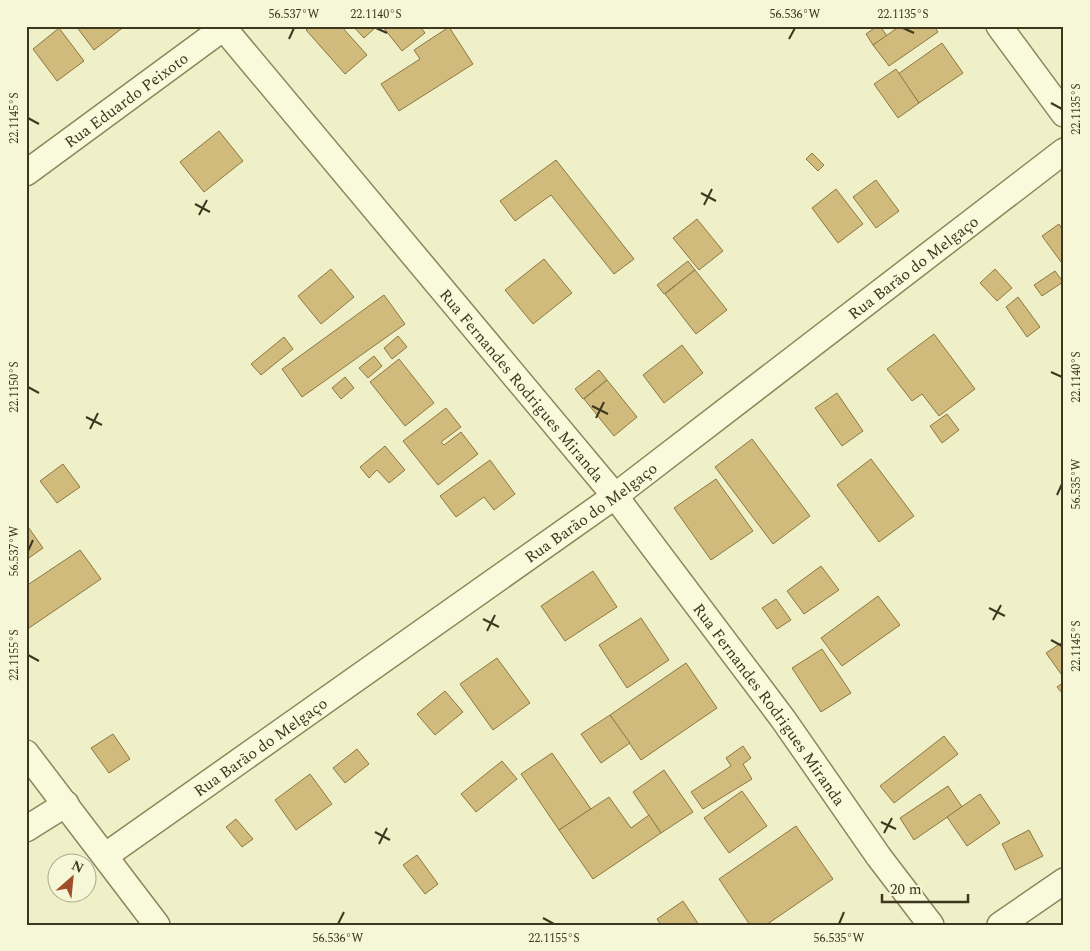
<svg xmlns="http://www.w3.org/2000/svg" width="1090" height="951" viewBox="0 0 1090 951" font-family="Spectral,serif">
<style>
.building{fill:#d0ba7c;stroke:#8d7840}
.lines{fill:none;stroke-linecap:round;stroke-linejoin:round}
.street-casing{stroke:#8d865b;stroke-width:28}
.street{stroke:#f9fadb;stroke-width:25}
.ticks{fill:none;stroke:#3d371f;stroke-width:2}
.labels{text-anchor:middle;stroke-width:5;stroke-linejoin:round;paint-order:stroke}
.street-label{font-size:16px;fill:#3d371f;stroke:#f6f7d7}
.neatline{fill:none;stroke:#3d371f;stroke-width:2}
.ticks-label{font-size:12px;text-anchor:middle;fill:#3d371f}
</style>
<rect width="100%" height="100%" fill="#eff0c7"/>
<g class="building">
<path d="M76,26H125L94,50Z"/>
<path d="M311,26H341L367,55L345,74L306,30Z"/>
<path d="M353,26H377L364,38Z"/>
<path d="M382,26H420L425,33L402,51Z"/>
<path d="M877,26H880L887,36L873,45L866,34Z"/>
<path d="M900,26H934L938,32L889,66L873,45Z"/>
<path d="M449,27L473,64L399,111L381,84L420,59L414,50Z"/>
<path d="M59,28L84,61L57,81L33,49Z"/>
<path d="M942,43L963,73L919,103L898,74Z"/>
<path d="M896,69L919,103L898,118L874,84Z"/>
<path d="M219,131L243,161L204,192L180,162Z"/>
<path d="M812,153L824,165L818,171L806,159Z"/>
<path d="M556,160L634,259L614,274L551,195L515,221L500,201Z"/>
<path d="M876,180L899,211L876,228L853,197Z"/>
<path d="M836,189L863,224L838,243L812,208Z"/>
<path d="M697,219L723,251L699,270L673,238Z"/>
<path d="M1059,224L1064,232V266L1042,236Z"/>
<path d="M544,259L572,293L533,324L505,290Z"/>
<path d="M688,261L695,270L664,294L657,285Z"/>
<path d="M331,269L354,297L321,324L298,296Z"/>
<path d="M995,269L1012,288L997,301L980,283Z"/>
<path d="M695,270L727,310L696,334L665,294Z"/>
<path d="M1055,271L1063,282L1042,296L1034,285Z"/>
<path d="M384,295L405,324L302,397L282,369Z"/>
<path d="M1018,297L1040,327L1027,337L1006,307Z"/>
<path d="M934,334L975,389L939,416L922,394L912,401L887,369Z"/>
<path d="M398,336L407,347L392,359L384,348Z"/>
<path d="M284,337L293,349L261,375L251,364Z"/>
<path d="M682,345L703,373L664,403L643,375Z"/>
<path d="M374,356L382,366L368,378L359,368Z"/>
<path d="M399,359L434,403L405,426L370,382Z"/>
<path d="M599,370L607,380L583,399L575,389Z"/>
<path d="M345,377L354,388L341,399L332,388Z"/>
<path d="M607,380L637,417L614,436L584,399Z"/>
<path d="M837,393L863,431L842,446L815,408Z"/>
<path d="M446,408L461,427L441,442L444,445L461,432L478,454L438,485L403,441Z"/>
<path d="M947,414L959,430L942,443L930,426Z"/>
<path d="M752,439L810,516L773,544L715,467Z"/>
<path d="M385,446L405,470L389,483L377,470L369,478L360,467Z"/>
<path d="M871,459L914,516L879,542L837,485Z"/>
<path d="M490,460L515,494L494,510L484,497L456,517L440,496Z"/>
<path d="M63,464L80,487L57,503L40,481Z"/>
<path d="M716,479L753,531L711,560L674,508Z"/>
<path d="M26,524L43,548L26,560Z"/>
<path d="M80,550L101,579L26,630V586Z"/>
<path d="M821,566L839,590L804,614L787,591Z"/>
<path d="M593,571L617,607L565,641L541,606Z"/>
<path d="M878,596L900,625L842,666L821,638Z"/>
<path d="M776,599L791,620L777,629L762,608Z"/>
<path d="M641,618L669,660L627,688L599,645Z"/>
<path d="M1064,641V678L1046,653Z"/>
<path d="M822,649L851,693L821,712L792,668Z"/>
<path d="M497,658L530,703L493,730L460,684Z"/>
<path d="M686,663L717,708L641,760L610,715Z"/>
<path d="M1064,682V694H1063L1057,687Z"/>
<path d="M445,691L463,712L435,735L417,714Z"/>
<path d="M610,715L630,743L601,763L581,734Z"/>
<path d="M113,734L130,759L109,773L91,748Z"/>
<path d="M944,736L958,754L894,803L880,786Z"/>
<path d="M743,746L751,758L743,764L752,779L703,809L691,792L731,766L726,758Z"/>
<path d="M357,749L369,764L345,783L333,768Z"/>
<path d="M552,753L591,809L559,830L521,774Z"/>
<path d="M502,761L517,779L476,812L461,794Z"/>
<path d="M664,770L693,812L661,833L633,792Z"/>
<path d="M310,774L332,804L296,830L275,800Z"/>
<path d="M948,786L962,807L914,840L900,818Z"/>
<path d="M742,791L767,826L729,853L704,818Z"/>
<path d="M980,794L1000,823L967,846L947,817Z"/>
<path d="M609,797L631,828L649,815L661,833L593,879L559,830Z"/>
<path d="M236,819L253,839L242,847L226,827Z"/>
<path d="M796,826L833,879L766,925H750L719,879Z"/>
<path d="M1029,830L1043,856L1015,870L1002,844Z"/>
<path d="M417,855L438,884L425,894L403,865Z"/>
<path d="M683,901L699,925H661L657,919Z"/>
</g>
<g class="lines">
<defs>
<g id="street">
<path id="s1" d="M222,26L615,496L783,719L879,857L931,925"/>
<path d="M999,26L1064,114"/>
<path id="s2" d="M26,173L226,26"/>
<path d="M26,753L157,925"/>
<path d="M26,829L66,804"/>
<path id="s3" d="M105,856L615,496L1064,151"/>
<path d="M1000,925L1064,881"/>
</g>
</defs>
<use href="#street" class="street-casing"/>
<use href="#street" class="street"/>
</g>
<path class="ticks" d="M376,28L387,33M903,28L914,33M289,39L294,28M789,39L795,28M1051,103L1062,109M28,118L39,124M701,193L716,201M195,204L210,212M704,205L712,189M199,215L207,200M1051,372L1062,377M28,387L39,393M592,406L608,414M86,417L102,425M596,418L604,402M90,429L98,413M1057,495L1062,484M28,551L33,540M989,608L1005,616M483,619L499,627M993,620L1001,605M487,631L495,615M1051,640L1062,646M28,655L39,661M881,822L896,829M375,832L390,840M884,833L892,818M379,844L387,828M543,918L554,924M338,924L344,912M839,924L844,912"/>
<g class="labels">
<g class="street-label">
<text dy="6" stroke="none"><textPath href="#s2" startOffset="124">Rua Eduardo Peixoto</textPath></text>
<text dy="6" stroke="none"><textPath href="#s3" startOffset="1000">Rua Barão do Melgaço</textPath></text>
<text dy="6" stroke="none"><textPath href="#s1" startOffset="468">Rua Fernandes Rodrigues Miranda</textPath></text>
<text dy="6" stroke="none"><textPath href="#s3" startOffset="595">Rua Barão do Melgaço</textPath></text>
<text dy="6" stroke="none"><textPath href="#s1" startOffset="872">Rua Fernandes Rodrigues Miranda</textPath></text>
<text dy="6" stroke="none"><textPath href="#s3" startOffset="190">Rua Barão do Melgaço</textPath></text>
</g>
</g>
<rect width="1090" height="951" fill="none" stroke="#f6f7d7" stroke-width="55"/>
<g transform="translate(72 878) rotate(27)"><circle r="24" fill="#f6f7d7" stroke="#acaa8d"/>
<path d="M0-4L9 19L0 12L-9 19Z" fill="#9f4e29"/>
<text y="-8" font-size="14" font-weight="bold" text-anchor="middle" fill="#3d371f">N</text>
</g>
<path d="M882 894v8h86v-8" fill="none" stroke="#3d371f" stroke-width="2.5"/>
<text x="890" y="894" font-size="15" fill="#3d371f" stroke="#f6f7d7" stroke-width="4" paint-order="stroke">20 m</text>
<rect x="28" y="28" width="1034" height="896" class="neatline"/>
<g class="ticks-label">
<text x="294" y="18">56.537°W</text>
<text x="376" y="18">22.1140°S</text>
<text x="795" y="18">56.536°W</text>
<text x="903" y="18">22.1135°S</text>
<text transform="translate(1076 109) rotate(-90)" y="4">22.1135°S</text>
<text transform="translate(14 118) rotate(-90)" y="4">22.1145°S</text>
<text transform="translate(1076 377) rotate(-90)" y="4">22.1140°S</text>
<text transform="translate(14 387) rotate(-90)" y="4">22.1150°S</text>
<text transform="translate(1076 484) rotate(-90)" y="4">56.535°W</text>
<text transform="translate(14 551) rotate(-90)" y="4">56.537°W</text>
<text transform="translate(1076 646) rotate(-90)" y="4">22.1145°S</text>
<text transform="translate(14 655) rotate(-90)" y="4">22.1155°S</text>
<text x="338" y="942">56.536°W</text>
<text x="554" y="942">22.1155°S</text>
<text x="839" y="942">56.535°W</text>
</g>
</svg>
